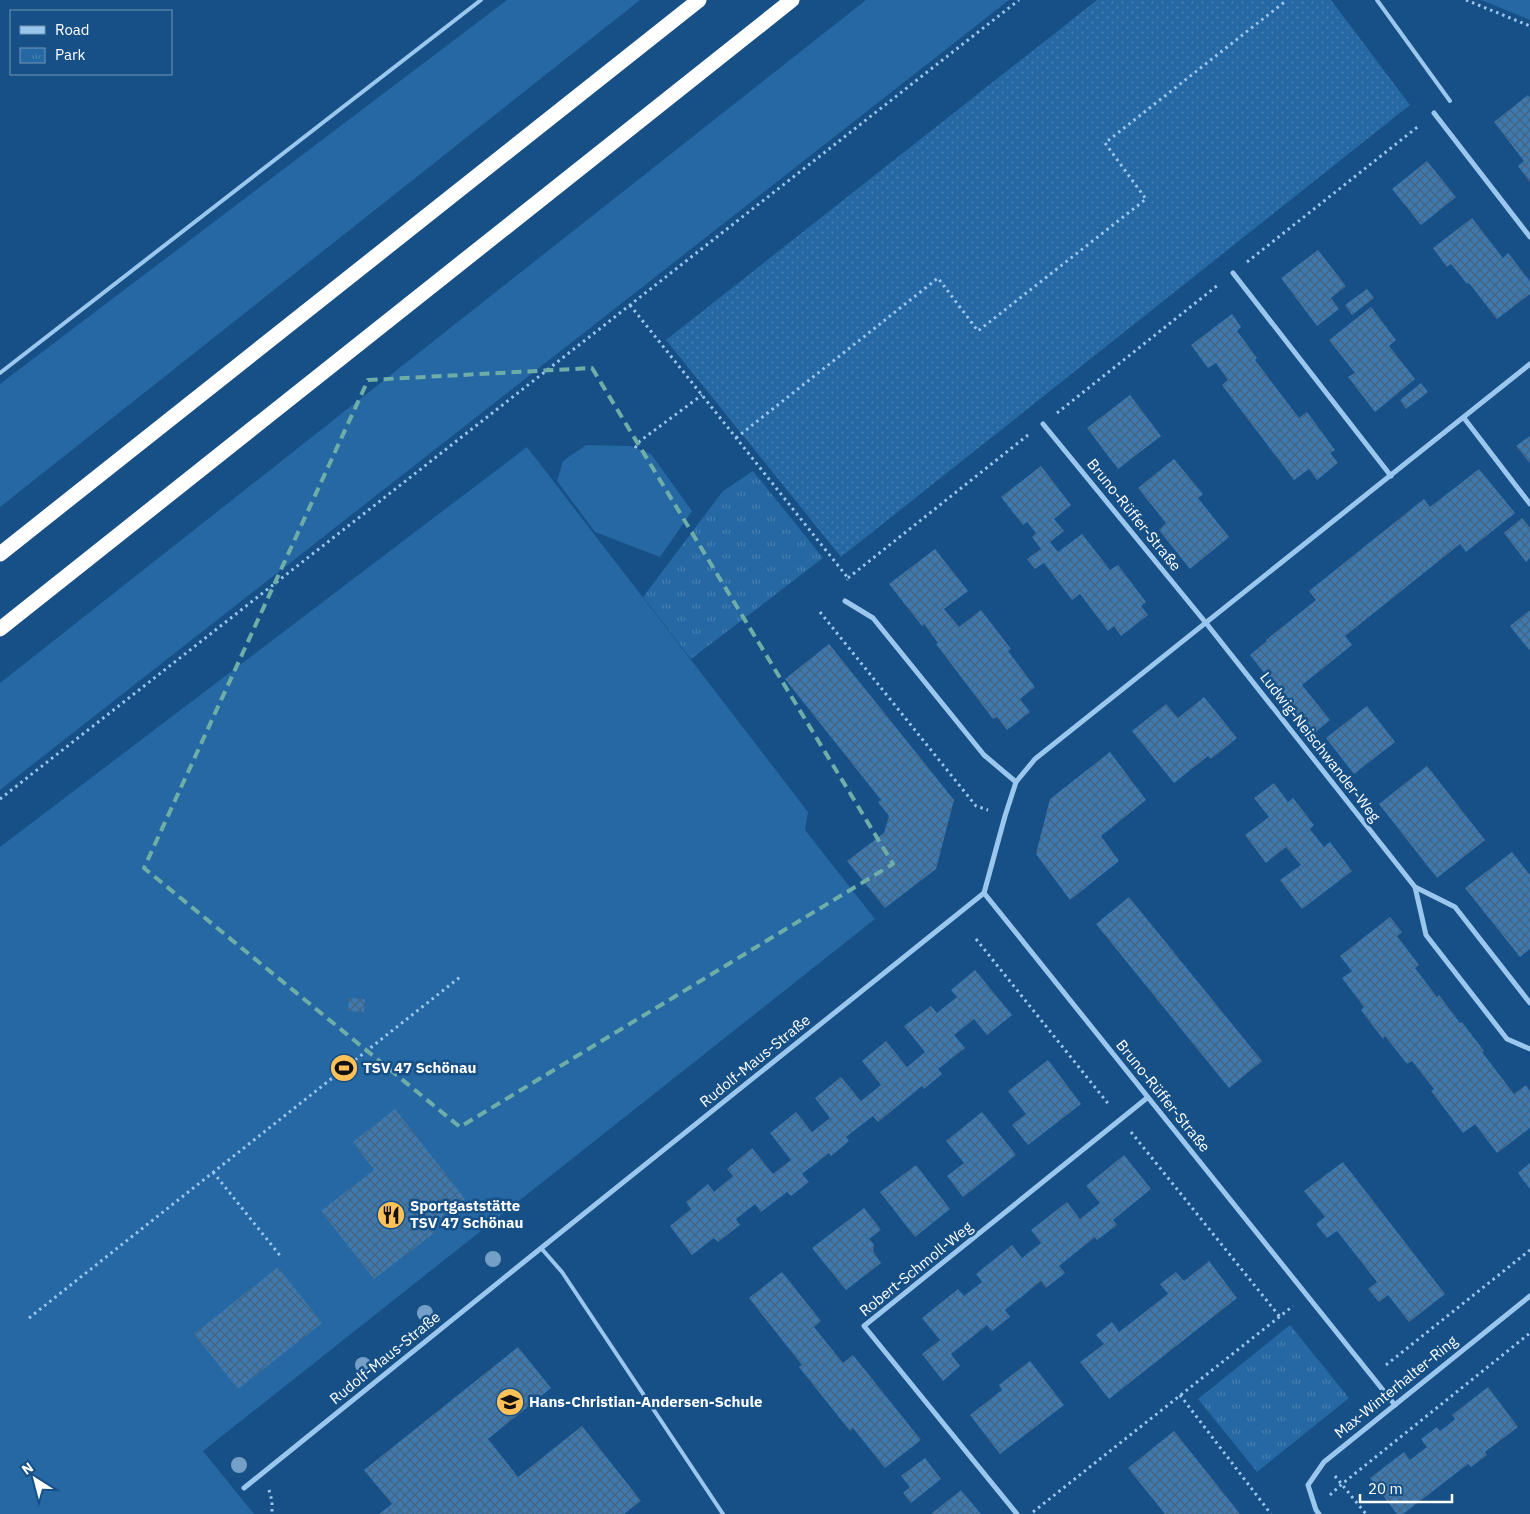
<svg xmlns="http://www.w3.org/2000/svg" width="1530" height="1514" viewBox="0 0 1530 1514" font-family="'IBM Plex Sans',sans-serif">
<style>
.grass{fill:#2568a3}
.park{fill:url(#park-tufts)}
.garden{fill:url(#garden-dots)}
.building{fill:url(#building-cross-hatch)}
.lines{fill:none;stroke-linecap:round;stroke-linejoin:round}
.path{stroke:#9bc7ee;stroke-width:3;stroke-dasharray:2.5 4;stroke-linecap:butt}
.service{stroke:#9bc7ee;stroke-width:4}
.minor{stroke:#9bc7ee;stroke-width:5}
.motorway{stroke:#fff;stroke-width:15}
.tree{fill:#749fc6}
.marked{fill:none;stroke:#6fada8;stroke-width:4;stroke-dasharray:10 6;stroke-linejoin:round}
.labels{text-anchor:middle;stroke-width:5;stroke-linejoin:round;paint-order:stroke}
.street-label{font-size:15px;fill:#fff;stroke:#165086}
.poi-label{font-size:15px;font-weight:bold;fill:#fff;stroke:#165086;text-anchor:start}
</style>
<defs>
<pattern id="park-tufts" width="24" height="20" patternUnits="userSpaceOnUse" patternTransform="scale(1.25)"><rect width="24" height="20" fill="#2568a3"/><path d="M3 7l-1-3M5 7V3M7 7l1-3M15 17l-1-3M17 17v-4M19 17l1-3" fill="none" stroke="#467fb1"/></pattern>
<pattern id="garden-dots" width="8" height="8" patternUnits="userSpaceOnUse" patternTransform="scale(1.25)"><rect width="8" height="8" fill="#2568a3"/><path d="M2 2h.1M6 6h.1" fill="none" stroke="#467fb1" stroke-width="1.8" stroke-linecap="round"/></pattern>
<pattern id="building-cross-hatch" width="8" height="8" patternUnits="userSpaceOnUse" patternTransform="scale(1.25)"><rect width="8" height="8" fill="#3e7ab0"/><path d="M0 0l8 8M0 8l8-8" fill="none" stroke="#45637e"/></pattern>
</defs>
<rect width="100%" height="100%" fill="#165086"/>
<g class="grass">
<path d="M507,0H640L0,507V384Z"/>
<path d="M866,0H1009L0,790V683Z"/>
<path d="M1481,0H1530V20Z"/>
<path d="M586,445L630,446L651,454L692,511L660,557L595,532L557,481L563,461Z"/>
<path d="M527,447L808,812L805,830L875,919L203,1451L254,1514H0V847Z"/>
</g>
<g class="park">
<path d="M753,471L823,558L691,659L643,597L723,491Z"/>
<path d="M1290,1325L1349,1398L1257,1472L1198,1399Z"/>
</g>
<path class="garden" d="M1097,0H1331L1410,105L841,557L666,340Z"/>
<g class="building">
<path d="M1528,95L1530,98V182L1518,166L1524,161L1494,122Z"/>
<path d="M1427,161L1456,197L1421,225L1392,189Z"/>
<path d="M1472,218L1503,258L1508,253L1530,281V294L1497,319L1469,283L1467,284L1451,264L1447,267L1433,248Z"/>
<path d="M1318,250L1346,286L1331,298L1339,309L1317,326L1281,278Z"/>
<path d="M1367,289L1374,298L1352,315L1345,305Z"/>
<path d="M1371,307L1396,340L1389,346L1415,379L1375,412L1348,377L1355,373L1329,340Z"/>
<path d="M1232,314L1241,327L1237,331L1257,358L1255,360L1274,385L1299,418L1307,412L1335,450L1330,453L1338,463L1317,480L1309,469L1294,480L1222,385L1228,380L1216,363L1208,368L1191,345Z"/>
<path d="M1421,383L1428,392L1406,409L1400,400Z"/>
<path d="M1130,395L1161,436L1118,469L1087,428Z"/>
<path d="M1530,436V463L1516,446Z"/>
<path d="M1174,459L1203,494L1198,498L1229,537L1190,569L1159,530L1166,523L1138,488Z"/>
<path d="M1041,466L1071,505L1054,519L1064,531L1050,542L1058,552L1082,534L1110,570L1118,565L1146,602L1141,606L1148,615L1121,636L1114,626L1108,631L1080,594L1072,600L1044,563L1035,569L1027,559L1041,549L1032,537L1036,533L1027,522L1023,525L1001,497Z"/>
<path d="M1479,469L1515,513L1466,552L1460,544L1345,636L1352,645L1302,685L1330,720L1313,734L1250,655L1267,641L1266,640L1316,600L1309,591L1424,499L1430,507Z"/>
<path d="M1522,518L1530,528V558L1526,562L1504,533Z"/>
<path d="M935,549L968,591L944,609L959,627L981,610L1011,649L1008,651L1035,687L1020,699L1030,712L1007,730L997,717L993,719L936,644L938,643L924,624L922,626L889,584Z"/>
<path d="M1530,610V649L1529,650L1510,626Z"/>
<path d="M829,644L954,800L936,869L885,908L847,861L884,833L889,816L878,802L881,800L785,679Z"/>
<path d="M1204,697L1237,738L1211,759L1208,756L1174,783L1132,731L1166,704L1178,718Z"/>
<path d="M1367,706L1395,742L1354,774L1326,738Z"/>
<path d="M1110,752L1146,800L1101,836L1119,861L1070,900L1036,854L1050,799Z"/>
<path d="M1427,766L1485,840L1437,878L1379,804Z"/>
<path d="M1274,783L1288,802L1293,798L1314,825L1310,829L1324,847L1330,842L1352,871L1302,909L1280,880L1301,865L1286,847L1266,863L1245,835L1269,817L1254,798Z"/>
<path d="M1512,852L1530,875V949L1520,957L1465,888Z"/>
<path d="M1129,897L1262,1061L1229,1088L1096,924Z"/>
<path d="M1390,917L1402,932L1397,936L1419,965L1415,968L1437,997L1439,995L1460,1023L1462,1022L1484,1051L1482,1052L1514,1094L1526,1085L1530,1091V1128L1497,1153L1475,1124L1463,1133L1431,1091L1434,1089L1412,1061L1407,1064L1385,1036L1383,1039L1361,1010L1364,1007L1342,978L1352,971L1340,956Z"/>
<path d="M975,970L1012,1015L987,1035L974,1019L954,1035L965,1048L938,1069L942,1074L924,1089L922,1086L878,1122L873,1116L846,1137L849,1141L831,1156L829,1153L802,1174L809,1182L791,1196L787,1192L761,1212L755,1204L736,1219L740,1225L718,1242L714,1238L692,1255L670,1226L691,1209L686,1202L708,1184L714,1192L733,1176L727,1169L752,1148L773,1174L791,1160L770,1133L796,1112L812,1132L830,1118L815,1098L841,1077L861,1101L881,1085L862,1061L886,1041L907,1067L925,1052L904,1026L931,1006L937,1013L957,997L951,990Z"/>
<path d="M349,998L365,999L364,1012L348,1011Z"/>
<path d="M1048,1060L1081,1104L1028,1145L1012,1125L1026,1114L1008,1091Z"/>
<path d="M395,1109L465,1199L430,1226L434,1233L374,1279L321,1211L374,1170L353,1142Z"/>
<path d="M982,1112L1016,1155L963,1197L947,1176L964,1163L946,1141Z"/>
<path d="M1124,1155L1151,1189L1113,1220L1117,1225L1097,1240L1095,1237L1059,1266L1065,1273L1046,1288L1041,1281L1005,1310L1010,1317L992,1331L987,1325L951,1354L960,1366L943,1381L922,1354L940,1340L922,1318L958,1289L964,1296L982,1282L976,1274L1012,1245L1022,1258L1041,1243L1031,1230L1067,1202L1080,1219L1100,1203L1086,1186Z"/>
<path d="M1343,1162L1445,1294L1409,1322L1388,1295L1379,1302L1368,1289L1377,1282L1337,1231L1327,1238L1316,1224L1325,1217L1304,1191Z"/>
<path d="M1530,1163V1189L1518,1173Z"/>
<path d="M916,1165L950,1209L915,1237L880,1192Z"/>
<path d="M864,1208L881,1230L869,1239L874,1244L873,1251L881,1263L846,1290L812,1248Z"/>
<path d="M1209,1261L1237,1298L1109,1399L1080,1362L1104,1344L1096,1335L1112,1322L1119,1332L1168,1294L1160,1284L1176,1272L1184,1281Z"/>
<path d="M278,1267L322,1323L238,1389L194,1334Z"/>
<path d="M782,1272L821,1321L814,1327L843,1363L853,1355L921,1440L885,1468L853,1428L850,1431L799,1367L802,1365L749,1298Z"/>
<path d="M518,1347L551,1388L488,1439L518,1477L582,1426L641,1501L624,1514H379L392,1504L364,1470Z"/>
<path d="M1030,1361L1064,1405L1000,1454L970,1415L1002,1390L999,1385Z"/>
<path d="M1488,1387L1518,1427L1485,1452L1487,1455L1471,1467L1468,1464L1403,1514H1397L1370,1478L1404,1452L1410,1460L1427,1447L1421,1439L1437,1427L1440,1431L1448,1425L1455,1419L1452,1415Z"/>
<path d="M1174,1431L1213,1480L1240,1514H1165L1128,1468Z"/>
<path d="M925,1458L941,1479L911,1503L903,1493L910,1487L901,1476Z"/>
<path d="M961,1490L981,1514H931Z"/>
</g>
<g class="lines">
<g class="path">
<path d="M1466,0L1530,26"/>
<path d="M1247,262L1420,125"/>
<path d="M630,305L848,578L847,580"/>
<path d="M1057,413L1218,285"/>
<path d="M736,438L938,278L978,331L1146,199L1105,143L1287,0"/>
<path d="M635,448L640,441L702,395"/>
<path d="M848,578L1028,435"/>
<path d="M820,612L976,806L988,810"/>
<path d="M0,799L1019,0"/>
<path d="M976,939L1110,1106"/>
<path d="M1131,1132L1280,1317"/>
<path d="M213,1172L282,1258"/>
<path d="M29,1318L460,977"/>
<path d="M1386,1365L1530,1250"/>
<path d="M1180,1395L1271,1514"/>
<path d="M1335,1476L1366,1514"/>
<path d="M269,1490L272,1501V1514"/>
<path d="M1330,1495L1342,1484L1530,1333"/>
<path d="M1033,1512L1293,1306"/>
</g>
<g class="service">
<path d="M1377,0L1450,101"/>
<path d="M0,373L481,0"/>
<path d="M541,1248L562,1272L723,1514"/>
</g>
<g class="minor">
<path d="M1434,113L1530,237"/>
<path d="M1233,273L1391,476"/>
<path d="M1464,418L1530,504"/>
<path d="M1043,424L1206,623L1415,887L1455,907L1530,1003"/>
<path d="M845,601L873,618L984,755L1016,782"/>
<path d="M1415,887L1426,935L1507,1039L1530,1049"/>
<path d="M1395,1405L984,893L1005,816L1016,782L1035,759L1530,364"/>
<path d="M244,1488L530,1257L984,893"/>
<path d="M1017,1514L864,1326L1147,1098"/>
<path d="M1319,1514L1316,1510L1308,1485L1324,1462L1530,1296"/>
</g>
<g class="motorway">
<path d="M0,554L699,0"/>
<path d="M0,629L792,0"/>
</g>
</g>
<g class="tree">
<circle cx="493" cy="1259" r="8"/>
<circle cx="425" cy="1313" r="8"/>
<circle cx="363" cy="1365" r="8"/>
<circle cx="239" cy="1465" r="8"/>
</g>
<path class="marked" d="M592,368L893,864L460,1127L144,868L368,380Z"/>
<defs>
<symbol id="stadium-disc" viewBox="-11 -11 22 22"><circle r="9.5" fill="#ffc158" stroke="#165086"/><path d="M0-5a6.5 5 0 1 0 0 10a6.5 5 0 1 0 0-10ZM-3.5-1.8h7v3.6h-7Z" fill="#111"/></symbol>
<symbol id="restaurant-disc" viewBox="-11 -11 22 22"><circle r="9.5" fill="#ffc158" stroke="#165086"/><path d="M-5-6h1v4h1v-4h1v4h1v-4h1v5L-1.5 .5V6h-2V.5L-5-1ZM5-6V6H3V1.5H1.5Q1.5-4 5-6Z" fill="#111"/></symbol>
<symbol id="school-disc" viewBox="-11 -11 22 22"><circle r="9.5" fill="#ffc158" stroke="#165086"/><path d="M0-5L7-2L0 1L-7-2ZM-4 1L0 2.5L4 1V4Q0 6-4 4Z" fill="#111"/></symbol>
</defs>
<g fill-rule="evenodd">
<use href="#stadium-disc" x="328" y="1052" width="32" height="32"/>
<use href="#restaurant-disc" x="375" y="1199" width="32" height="32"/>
<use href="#school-disc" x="494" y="1386" width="32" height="32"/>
</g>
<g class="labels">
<g class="street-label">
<text transform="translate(1134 515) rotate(51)" y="5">Bruno-Rüffer-Straße</text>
<text transform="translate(1320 747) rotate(52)" y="5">Ludwig-Neischwander-Weg</text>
<text transform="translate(755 1061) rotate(-39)" y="5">Rudolf-Maus-Straße</text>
<text transform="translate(1163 1096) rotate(51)" y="5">Bruno-Rüffer-Straße</text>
<text transform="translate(916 1269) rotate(-39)" y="5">Robert-Schmoll-Weg</text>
<text transform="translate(385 1358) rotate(-39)" y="5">Rudolf-Maus-Straße</text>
<text transform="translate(1396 1387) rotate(-39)" y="5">Max-Winterhalter-Ring</text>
</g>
<g class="poi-label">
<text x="363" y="1073">TSV 47 Schönau</text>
<text x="410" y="1211">Sportgaststätte<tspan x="410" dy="17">TSV 47 Schönau</tspan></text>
<text x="529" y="1407">Hans-Christian-Andersen-Schule</text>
</g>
</g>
<rect x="10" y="10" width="162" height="65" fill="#165086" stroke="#7396b6"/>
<rect x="20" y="26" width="25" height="8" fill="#9bc7ee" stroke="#7396b6"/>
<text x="55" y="35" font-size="15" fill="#ffffff">Road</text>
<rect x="20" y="48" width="25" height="15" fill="url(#park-tufts)" stroke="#7396b6"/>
<text x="55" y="60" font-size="15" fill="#ffffff">Park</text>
<g transform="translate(35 1479) rotate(324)" stroke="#165086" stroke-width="4" paint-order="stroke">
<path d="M0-4L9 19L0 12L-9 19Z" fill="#ffffff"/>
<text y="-8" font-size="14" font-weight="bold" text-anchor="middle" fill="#ffffff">N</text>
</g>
<path d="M1360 1494v8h92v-8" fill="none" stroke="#ffffff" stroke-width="2.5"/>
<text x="1368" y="1494" font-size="15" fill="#ffffff" stroke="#165086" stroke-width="4" paint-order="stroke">20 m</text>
</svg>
